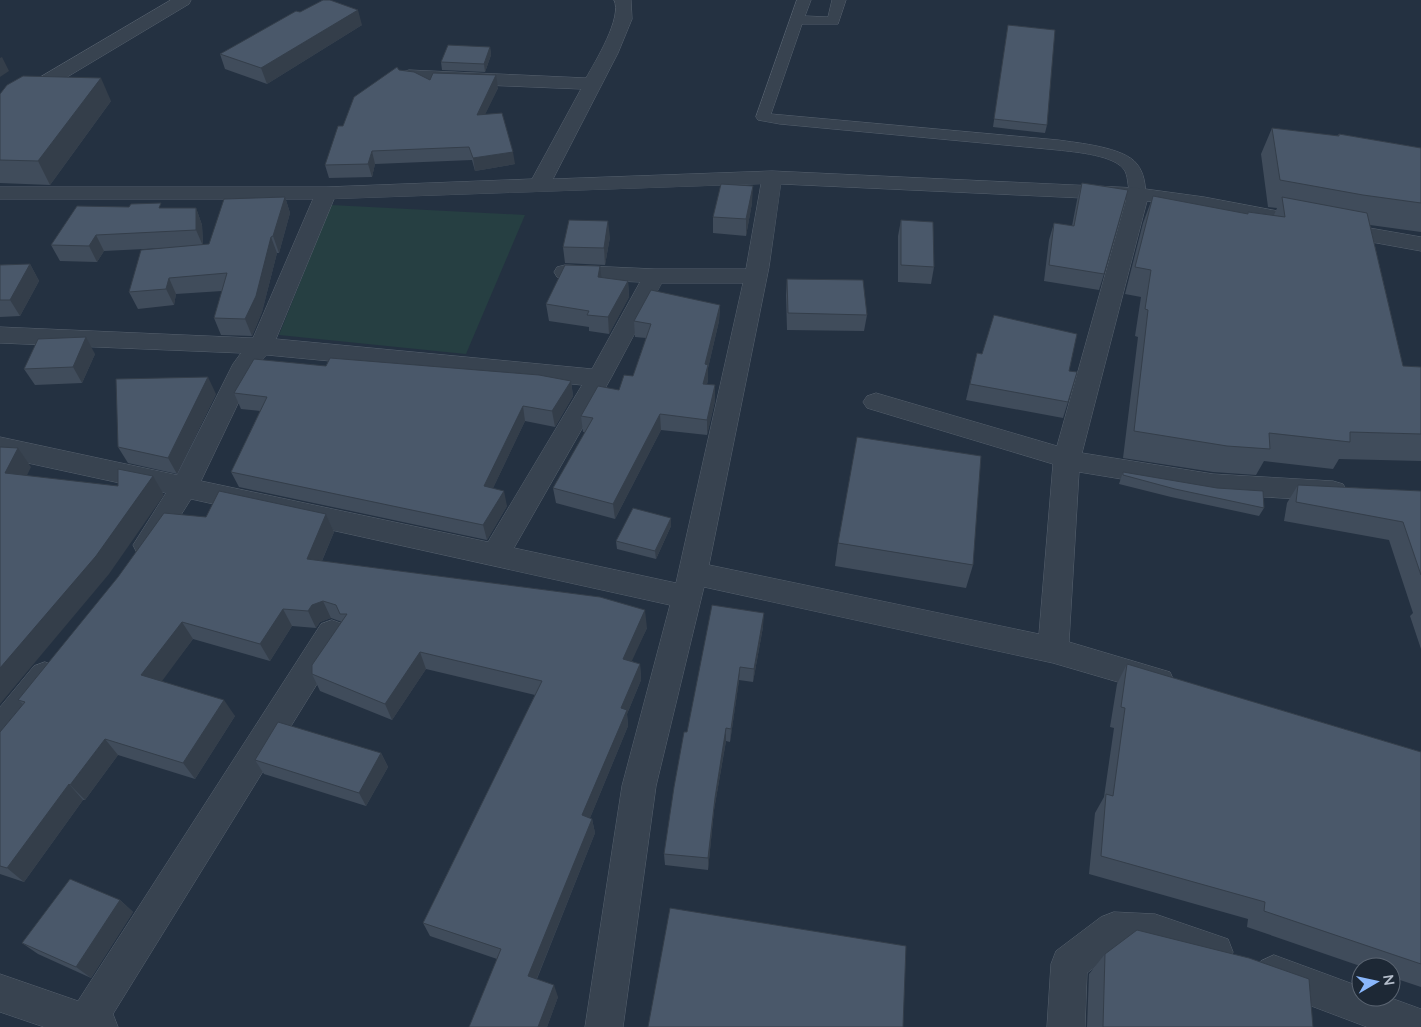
<svg xmlns="http://www.w3.org/2000/svg" width="1421" height="1027" viewBox="0 0 1421 1027" font-family="Lato,sans-serif">
<style>
.green{fill:#263f42}
.lines{fill:none;stroke-linecap:round;stroke-linejoin:round}
.lane-casing{stroke:#56616e;stroke-width:1}
.street-casing{stroke:#56616e;stroke-width:1}
.lane{fill:#384350;fill-rule:evenodd}
.street{fill:#384350;fill-rule:evenodd}
.wall{fill:#404c5b}
.shaded-wall{fill:#343e4a}
.building{fill:#4a586a;stroke:#343e4a}
</style>
<rect width="100%" height="100%" fill="#243141"/>
<path class="green" d="M331,205L525,215L466,354L279,335Z"/>
<g class="lines">
<defs>
<path id="lane" d="M797,0H811L805,16L828,17L832,0H846L838,24H802L771,114L1058,140C1078,143 1124,147 1137,164C1144,173 1145,183 1146,194L1144,197H1132C1127,190 1129,179 1125,171C1116,155 1075,152 1058,150L780,124L758,120L756,117Z"/>
<g id="street">
<path d="M171,0H191L189,4L7,113L0,115V101Z"/>
<path d="M614,0H631L632,19L618,53L553,179L772,171L1138,188L1204,197L1299,215L1302,220L1299,225L1291,226L1204,209L1147,201L1082,453L1213,474L1333,481L1343,484L1347,491L1343,498L1333,501L1213,494L1079,472L1069,642L1170,672L1174,681L1170,690L1159,694L1053,663L704,587L656,786L623,1027H585L622,786L670,605L191,499L157,553L147,556L137,553L133,545L166,493L0,457V437L177,475L233,364L241,353L0,343V327L253,338L313,199H0V187H326L532,179L581,89L409,82L402,80L400,76L402,72L409,70L586,78C595,62 623,17 614,0ZM761,184L746,269H655L565,265L557,267L554,272L557,277L565,279L640,282L592,369L276,339L334,199ZM781,184L1126,200L1057,446L876,393L867,396L863,402L867,408L1053,464L1039,634L709,565L769,267ZM662,283H743L676,583L514,548L611,378ZM267,355L582,385L488,542L201,481L255,368Z"/>
<path d="M1335,222L1421,237V251L1327,234L1324,229L1327,224Z"/>
<path d="M332,620L343,624L347,633L343,642L113,1014L118,1027H44L0,1012V974L78,1001L321,624Z"/>
<path d="M45,662L56,666L60,675L56,684L11,741L0,745V707L34,666Z"/>
<path d="M1114,912L1155,914L1228,939L1233,952L1228,965L1215,970L1155,950L1120,948L1087,973L1085,1027H1047L1051,964L1056,951L1101,917Z"/>
<path d="M1274,955L1361,987V997H1388L1421,1009V1027H1367L1261,987L1255,974L1261,961Z"/>
</g>
</defs>
<use href="#lane" class="lane-casing"/>
<use href="#street" class="street-casing"/>
<use href="#lane" class="lane"/>
<use href="#street" class="street"/>
</g>
<g class="wall">
<path d="M300,12L362,25L267,84L225,69L220,54Z"/>
<path d="M1008,25L1047,125L1045,133L993,127Z"/>
<path d="M490,47L491,55L485,72L442,70L441,62Z"/>
<path d="M399,70L430,80L498,88L485,114L515,164L475,171L472,160L375,164L372,177L329,178L325,165L343,126Z"/>
<path d="M0,94L111,101L50,185L0,183Z"/>
<path d="M1272,128L1337,136L1339,134L1421,148V232L1370,225L1403,366L1421,367V461L1339,459L1333,469L1264,461L1256,475L1213,472L1123,458L1138,337L1135,336L1141,297L1125,294L1143,223L1153,196L1247,214L1248,212L1274,215L1277,208L1268,207L1261,154Z"/>
<path d="M1082,183L1104,274L1099,290L1044,281L1049,240L1054,223L1072,226L1077,200Z"/>
<path d="M285,197L290,213L279,253H277L262,312L252,336L221,335L214,318L222,291L176,294L174,305L138,309L129,292L164,248L104,251L97,262L60,261L51,245L163,208H196L202,225L203,245L209,244Z"/>
<path d="M752,203L746,236L713,233V217Z"/>
<path d="M901,220L934,267L931,284L898,282V236Z"/>
<path d="M610,237L605,265L565,263L563,247Z"/>
<path d="M30,264L39,281L20,316L0,317V265Z"/>
<path d="M602,278L628,281L629,297L609,334L589,331V327L549,321L546,304Z"/>
<path d="M787,279L867,315L864,331L787,330L786,295Z"/>
<path d="M720,305L719,321L708,368V380L707,384L715,385V401L707,435L661,430L615,519L556,503L553,488L585,432H583L581,416L619,390L633,376L646,338L635,337L634,321Z"/>
<path d="M977,353L1069,371L1068,402L1063,418L966,400Z"/>
<path d="M95,354L82,383L35,385L24,369Z"/>
<path d="M326,366L571,381L573,396L555,427L525,421L493,488L507,506L487,540L239,487L231,472L260,411L241,409L234,393Z"/>
<path d="M216,394L177,474L128,463L118,447Z"/>
<path d="M1123,472L1264,508L1259,516L1171,497L1119,484Z"/>
<path d="M1298,485L1421,491V649L1410,616L1413,613L1389,540L1284,521L1287,503Z"/>
<path d="M326,514L334,532L322,561L647,628L631,661L640,664L641,680L627,714L628,726L590,818L592,819L595,833L537,979L558,997L547,1027H469L497,959L430,936L423,923L535,695L426,669L392,720L320,691L312,674L342,622L331,618L320,622L316,628L292,626L270,661L193,639L161,681L235,716L195,779L118,755L85,800H83L24,882L0,874V732L23,704L18,700L206,517Z"/>
<path d="M671,518V526L656,559L617,549L616,541Z"/>
<path d="M838,543L973,565L966,588L835,566Z"/>
<path d="M763,627L753,682L739,680L730,742L726,741L714,810L708,870L665,865L664,854L687,732Z"/>
<path d="M1127,664L1421,752V987L1391,977V967H1363L1247,927L1248,919L1089,874L1095,813L1104,797L1114,728L1110,727L1117,684Z"/>
<path d="M381,753L388,767L366,806L264,774L255,760Z"/>
<path d="M120,900L133,912L91,978L38,954L22,943Z"/>
<path d="M1105,954L1313,1027H1087L1089,974Z"/>
</g>
<g class="shaded-wall">
<path d="M358,10L362,25L267,84L261,68Z"/>
<path d="M490,47L491,55L485,72L484,64Z"/>
<path d="M2,57L9,71L0,77V58Z"/>
<path d="M496,75L498,88L479,127L477,115Z"/>
<path d="M101,78L111,101L50,185L38,161Z"/>
<path d="M372,151L375,164L372,177L368,164Z"/>
<path d="M513,152L515,164L475,171L473,158Z"/>
<path d="M753,186L752,203L746,236V219Z"/>
<path d="M285,197L290,213L279,253L273,236Z"/>
<path d="M196,208L202,225L203,246L196,230Z"/>
<path d="M608,221L610,237L605,265L604,248Z"/>
<path d="M96,235L104,251L97,262L89,246Z"/>
<path d="M271,237L277,253L262,312L252,336L245,319Z"/>
<path d="M30,264L39,281L20,316L10,300Z"/>
<path d="M600,266L602,282L598,277Z"/>
<path d="M169,278L176,294L174,305L166,289Z"/>
<path d="M628,281L629,297L609,334L608,317Z"/>
<path d="M720,305L719,321L708,368V380L703,400V384L705,364Z"/>
<path d="M86,337L95,354L82,383L73,367Z"/>
<path d="M208,377L216,394L177,474L168,458Z"/>
<path d="M571,381L573,396L555,427L552,411Z"/>
<path d="M715,385V401L707,435V420Z"/>
<path d="M523,406L525,421L487,501L484,486Z"/>
<path d="M660,414L661,430L615,519L613,504Z"/>
<path d="M18,448L31,467L19,492L5,473Z"/>
<path d="M153,476L164,495L109,574L0,704V668Z"/>
<path d="M504,491L507,506L487,540L483,525Z"/>
<path d="M326,514L334,532L315,577L307,559Z"/>
<path d="M671,518V526L656,559L655,551Z"/>
<path d="M323,601L331,618L320,622L316,628L308,611L312,605Z"/>
<path d="M283,609L292,626L270,661L260,644Z"/>
<path d="M645,610L647,628L625,676L623,659Z"/>
<path d="M764,613L763,627L753,682L754,669Z"/>
<path d="M182,622L193,639L154,692L141,675Z"/>
<path d="M420,652L426,669L392,720L385,704Z"/>
<path d="M640,664L641,680L627,714L628,726L585,830L582,815L621,708Z"/>
<path d="M740,667L739,680L730,742L731,729Z"/>
<path d="M224,700L235,716L195,779L183,763Z"/>
<path d="M726,728V741L714,810L708,870V858L715,798Z"/>
<path d="M105,739L118,755L85,800L70,785Z"/>
<path d="M381,753L388,767L366,806L359,793Z"/>
<path d="M69,784L83,800L24,882L7,868Z"/>
<path d="M592,819L595,833L533,988L528,976Z"/>
<path d="M120,900L133,912L91,978L76,967Z"/>
<path d="M554,985L558,997L547,1027H538Z"/>
</g>
<g class="building">
<path d="M323,0H330L358,10L261,68L220,54L296,11L300,12Z"/>
<path d="M1008,25L1055,30L1047,125L994,119Z"/>
<path d="M448,45L490,47L484,64L441,62Z"/>
<path d="M397,67L399,70L414,72L430,80L433,73L496,75L477,115L502,113L513,152L473,158L469,147L372,151L368,164L325,165L338,126H343L354,97Z"/>
<path d="M23,76L101,78L38,161L0,160V94L7,85Z"/>
<path d="M1272,128L1339,136V134L1421,148V203L1363,195L1280,180Z"/>
<path d="M1082,183L1128,190L1104,274L1049,265L1054,223L1074,226Z"/>
<path d="M721,184L753,186L746,219L713,217Z"/>
<path d="M1153,196L1248,214V212L1285,217L1282,197L1367,213L1403,366L1421,367V434L1350,432V442L1269,433L1270,449L1227,446L1134,431L1148,310L1145,309L1151,270L1135,267Z"/>
<path d="M285,197L273,236L271,237L256,296L245,319L214,318L227,273L169,278L166,289L129,292L141,250L209,244L224,199Z"/>
<path d="M161,203L159,208H196V230L96,235L89,246L51,245L77,206L129,207L131,204Z"/>
<path d="M569,220L608,221L604,248L563,247Z"/>
<path d="M901,220L933,222L934,267L901,265Z"/>
<path d="M30,264L10,300H0V265Z"/>
<path d="M565,265L600,266L598,277L628,281L608,317L587,315L589,311L546,304Z"/>
<path d="M787,279L863,280L867,315L788,313Z"/>
<path d="M651,290L720,305L705,364L708,365L703,384L715,385L707,420L660,414L613,504L553,488L593,418L581,416L598,386L619,390L624,375L633,376L651,324L634,321Z"/>
<path d="M994,315L1077,334L1069,371L1077,372L1068,402L970,384L977,353L982,354Z"/>
<path d="M86,337L73,367L24,369L38,339Z"/>
<path d="M330,358L539,375L571,381L552,411L523,406L484,486L504,491L483,525L231,472L267,397L234,393L254,359L326,366Z"/>
<path d="M208,377L168,458L118,447L116,379Z"/>
<path d="M857,437L981,456L973,565L838,543Z"/>
<path d="M0,447L18,448L5,473L118,486V469L153,476L96,556L0,668Z"/>
<path d="M1123,472L1217,488L1263,491L1264,508L1175,489L1123,475Z"/>
<path d="M1298,485L1421,491V575L1403,522L1296,502Z"/>
<path d="M219,491L326,514L307,559L600,597L645,610L623,659L640,664L621,708L627,710L582,815L592,819L528,976L554,985L538,1027H469L501,949L423,923L542,681L420,652L385,704L312,674V665L347,614H340L336,605L323,601L312,605L308,611L283,609L260,644L182,622L141,675L224,700L183,763L105,739L70,785L69,784L7,868L0,866V732L25,702L18,700L118,577L164,513L206,517Z"/>
<path d="M633,508L671,518L655,551L616,541Z"/>
<path d="M712,605L764,613L754,669L740,667L731,729L726,728L715,798L708,858L664,854L674,787L684,732H687Z"/>
<path d="M1127,664L1421,752V964L1264,911L1265,902L1101,856L1106,794L1113,796L1125,708L1121,707Z"/>
<path d="M278,722L381,753L359,793L255,760Z"/>
<path d="M70,879L120,900L76,967L22,943Z"/>
<path d="M670,908L906,946L903,1027H648Z"/>
<path d="M1137,930L1249,958L1309,979L1313,1027H1103L1105,954Z"/>
</g>
<g transform="translate(1376 982) rotate(81)"><circle r="24" fill="#1d2835" stroke="#5a6471"/>
<path d="M0-4L9 19L0 12L-9 19Z" fill="#89b7fc"/>
<text y="-8" font-size="14" font-weight="bold" text-anchor="middle" fill="#b5becb">N</text>
</g>
</svg>
